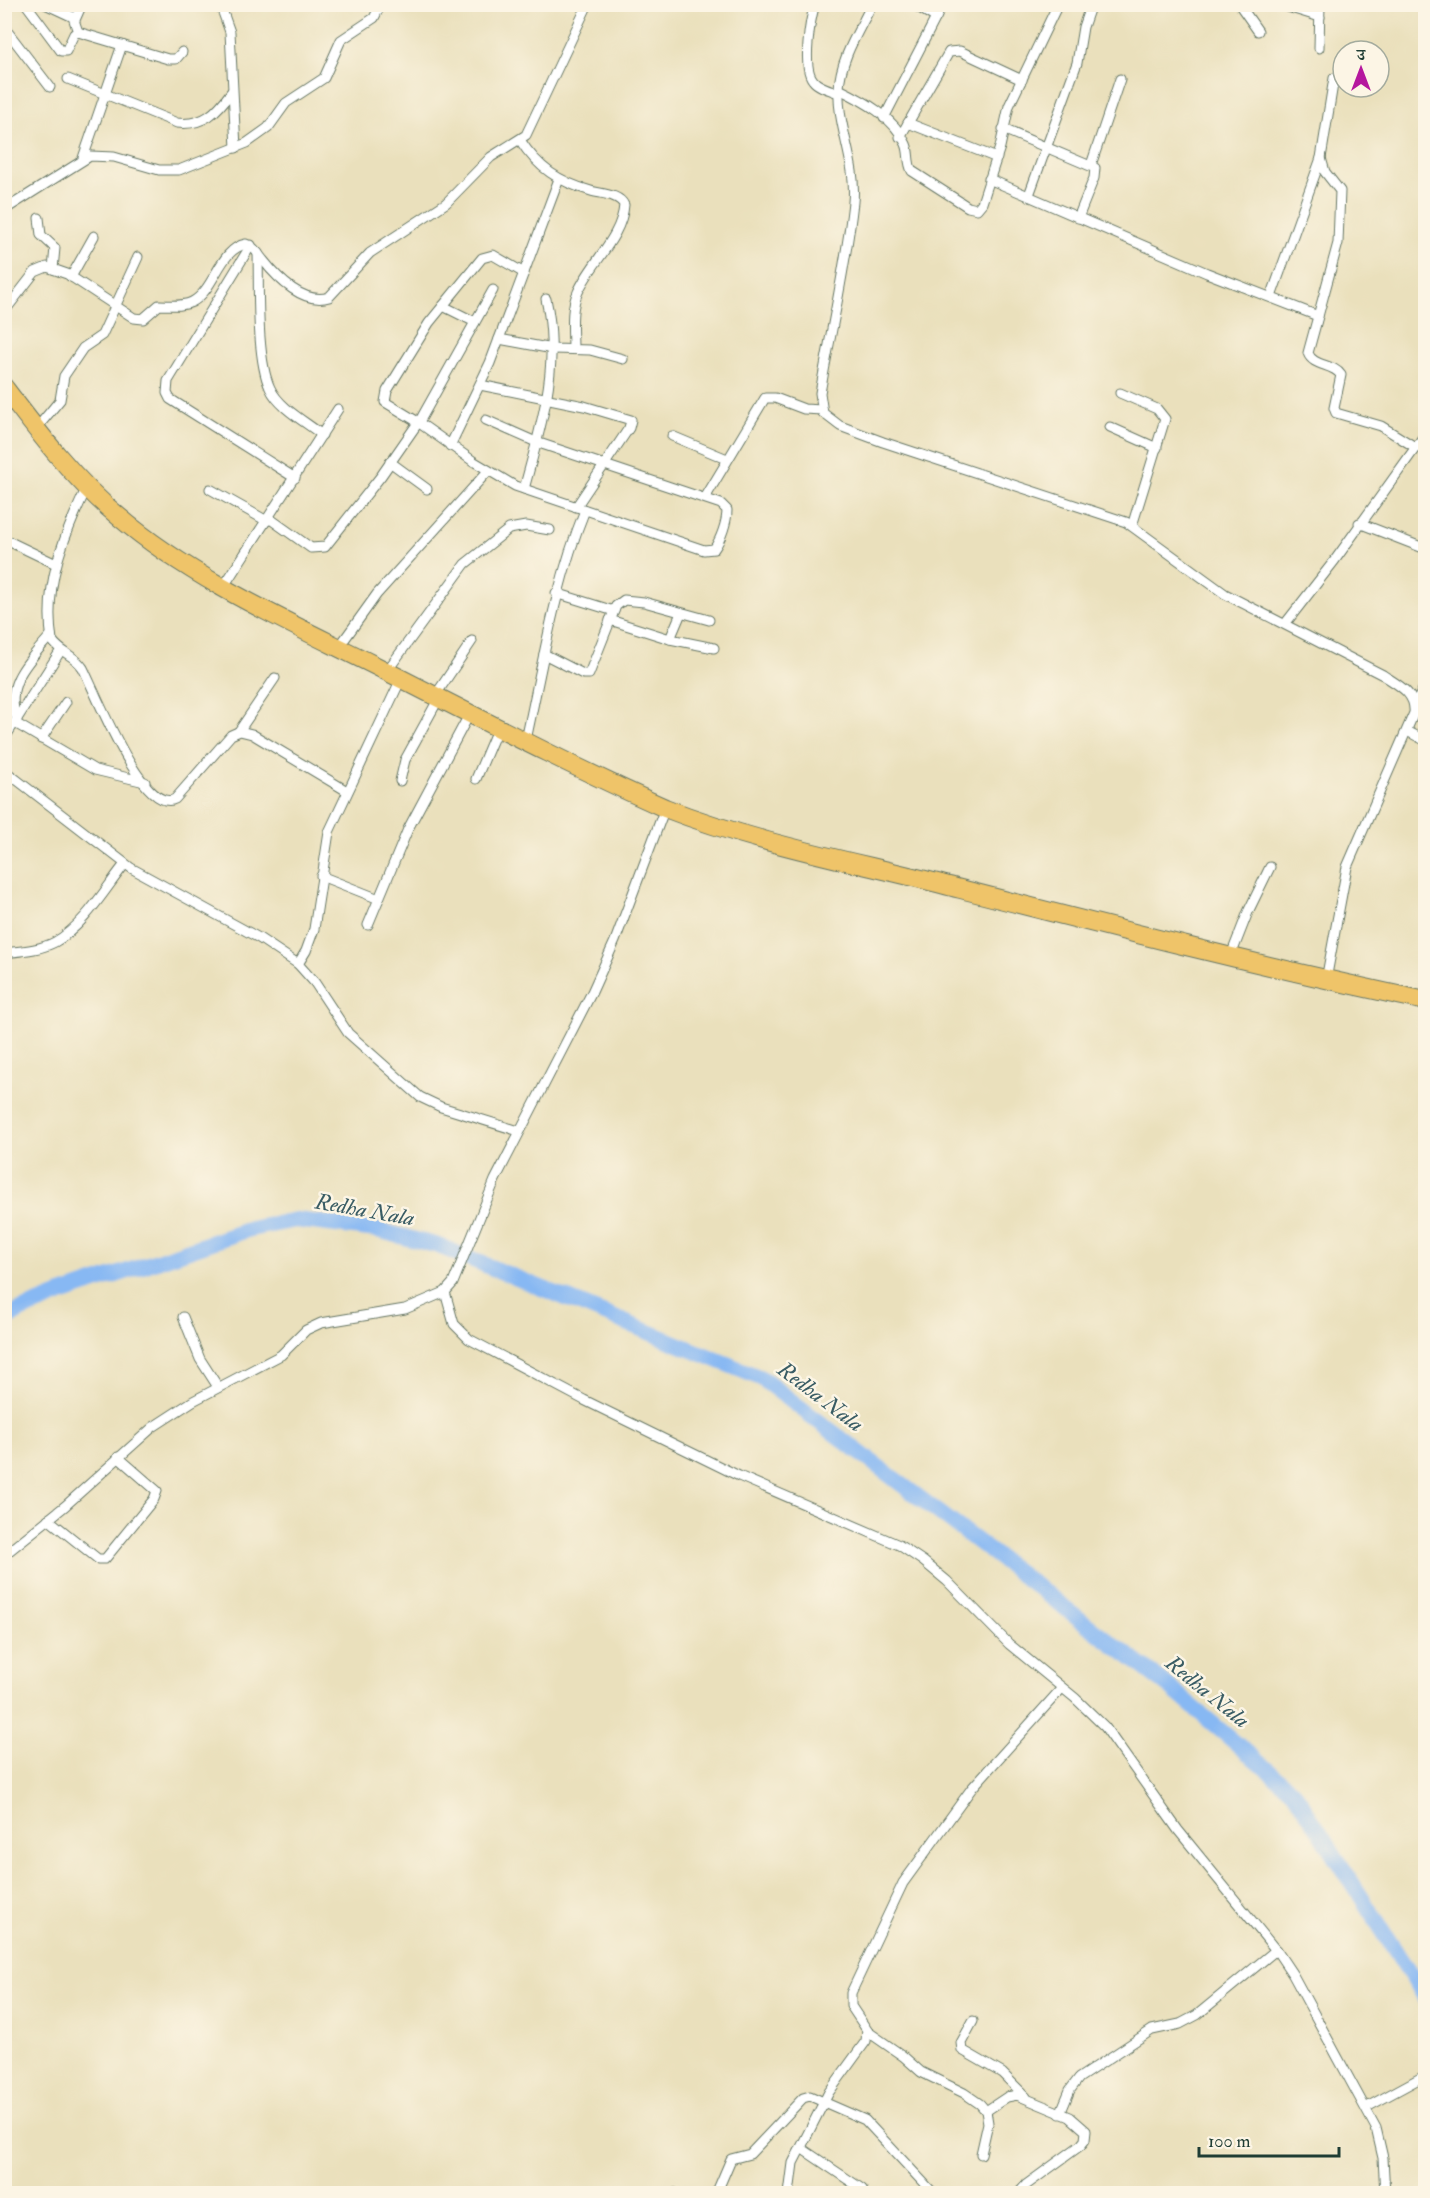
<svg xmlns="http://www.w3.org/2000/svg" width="1430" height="2198" viewBox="0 0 1430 2198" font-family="'IM FELL Double Pica','Noto Serif Devanagari',serif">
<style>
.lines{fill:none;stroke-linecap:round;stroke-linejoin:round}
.river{stroke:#87b8f3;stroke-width:16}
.street-casing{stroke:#667664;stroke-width:11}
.highway-casing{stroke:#667664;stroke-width:20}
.street{stroke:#fff;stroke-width:9}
.highway{stroke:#efc469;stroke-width:18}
.labels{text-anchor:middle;stroke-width:5;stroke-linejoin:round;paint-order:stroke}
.water-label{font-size:22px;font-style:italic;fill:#395c64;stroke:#fcf5e5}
</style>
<rect width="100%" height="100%" fill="#fcf5e5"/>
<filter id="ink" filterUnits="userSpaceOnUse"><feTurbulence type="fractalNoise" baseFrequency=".0167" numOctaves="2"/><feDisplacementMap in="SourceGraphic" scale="12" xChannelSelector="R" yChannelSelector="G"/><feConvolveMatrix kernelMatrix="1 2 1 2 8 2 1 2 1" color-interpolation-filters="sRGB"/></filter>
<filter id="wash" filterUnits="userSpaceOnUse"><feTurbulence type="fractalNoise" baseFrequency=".008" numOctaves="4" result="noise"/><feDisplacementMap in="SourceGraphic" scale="24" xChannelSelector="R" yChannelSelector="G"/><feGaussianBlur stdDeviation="1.35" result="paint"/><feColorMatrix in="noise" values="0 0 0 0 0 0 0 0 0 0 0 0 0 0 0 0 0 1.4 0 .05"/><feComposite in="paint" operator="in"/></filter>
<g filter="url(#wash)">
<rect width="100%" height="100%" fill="#eae0bc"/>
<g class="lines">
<path class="river" d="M4,1321L19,1311L61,1294L250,1229L296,1220L377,1230L439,1246L761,1378L1167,1685L1295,1793L1426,1999"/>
</g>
</g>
<g filter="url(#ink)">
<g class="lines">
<defs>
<g id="street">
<path d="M26,4L61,51H66L74,34L78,32L168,59H176L182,52"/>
<path d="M45,4L73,17L78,32"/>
<path d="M220,4L230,32L236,148"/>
<path d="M815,4C810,20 802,67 813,80C818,87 831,90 839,93"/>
<path d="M872,4C859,31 840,59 839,89C837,127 857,162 853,202C846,266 831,330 820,393L823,413L840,426L883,442L1126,522L1225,594L1383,675C1398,685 1416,693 1414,713L1347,867L1326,980"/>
<path d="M913,4L936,18"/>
<path d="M1239,4L1258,31"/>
<path d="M1278,4L1320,17"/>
<path d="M75,20L82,4"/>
<path d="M4,27L50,87"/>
<path d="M1319,48L1320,4"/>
<path d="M1334,78L1321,158L1325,172L1340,191L1338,243L1308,353C1313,367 1333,363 1341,375L1334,408L1336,413L1381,426L1415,447"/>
<path d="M68,79L177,123C204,126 217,112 232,91"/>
<path d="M839,89C864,101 894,117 906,144C910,153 907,162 912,171L968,207L977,209L982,203L1000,147L1009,106L1058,4"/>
<path d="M884,118L943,4"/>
<path d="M908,123L997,158"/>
<path d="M1003,129L1095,168L1094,178L1078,218"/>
<path d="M900,137L949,52L960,51L1022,80"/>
<path d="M520,140C538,168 559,182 591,191C601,194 619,194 624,205C622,237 590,264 578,292C570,309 573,331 573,349"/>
<path d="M83,158L122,45"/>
<path d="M1091,165L1120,79"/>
<path d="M989,179L1207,273L1318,316"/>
<path d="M1029,195L1077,63L1083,27L1091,4"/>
<path d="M4,210L90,156L114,157L159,170H179L247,143L268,128L286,103L324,78L341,40L374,18L381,4"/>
<path d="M39,218L41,235L55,248L53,269"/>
<path d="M251,245L168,381L167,393L170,399L295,478"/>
<path d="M258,253C259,288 256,358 270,388C279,408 306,422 322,435"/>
<path d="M71,277L94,236"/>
<path d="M1271,297L1321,158"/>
<path d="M443,306L475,322"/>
<path d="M4,312L35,272L47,267L67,274L134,318L143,319L159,305C170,305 182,307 192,302C215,290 219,249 246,244C255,247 257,253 263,260C278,279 304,305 329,297L370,253L446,203L491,157L526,135L588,4"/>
<path d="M499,339L553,349L590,350L623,359"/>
<path d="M480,385L584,406L631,420L629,428L576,507"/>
<path d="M1120,393L1157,409L1165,419L1132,526"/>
<path d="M486,420L536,442L721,504L727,510C727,522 721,539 714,549L704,550L515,486L473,461L418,422L385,402L387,391L429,323L482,258L493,255L524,273"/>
<path d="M1110,427L1157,448"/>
<path d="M36,429L60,400L64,376L83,348L102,335L138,257"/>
<path d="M672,436L727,459"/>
<path d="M450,446L490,363L559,179"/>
<path d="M390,462L427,489"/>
<path d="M87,487C64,536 43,585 52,640C60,653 75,655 83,668C94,689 143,816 175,799L231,735L240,731L252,734L347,791"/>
<path d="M210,489L267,521"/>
<path d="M524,489C541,426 561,365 546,299"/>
<path d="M705,498L765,398H775L804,409L822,410"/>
<path d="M269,518L311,548L325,547L381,476L422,417L493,290"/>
<path d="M1359,523L1426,549"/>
<path d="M4,539L56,564"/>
<path d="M224,586L338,409"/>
<path d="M556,593L614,611"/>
<path d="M610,620L670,639L714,648"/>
<path d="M1285,624L1335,560L1426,433"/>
<path d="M670,639L681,613"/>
<path d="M339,647L377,594L488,471"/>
<path d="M544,654L583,674H589L616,606L624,600L644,602L709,620"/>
<path d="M387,671L465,564L509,529L526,526L550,530"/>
<path d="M435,696L472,641"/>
<path d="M1415,706L1426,683"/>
<path d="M17,720C3,684 29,661 51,635"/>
<path d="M15,723L95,770L145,782"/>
<path d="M239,731L275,678"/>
<path d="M1407,731L1426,741"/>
<path d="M4,739L61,650"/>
<path d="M41,739L66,702"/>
<path d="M526,740C543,662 555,584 585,510"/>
<path d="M4,770L131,868L259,938L298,964L315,983L348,1033L420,1097L441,1107L519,1131"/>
<path d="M476,779L498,727"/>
<path d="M400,781L405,760L439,698"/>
<path d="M321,876L379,899"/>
<path d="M368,925L408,829L470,713"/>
<path d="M4,953C22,951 40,950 55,942C84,926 105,889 125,864"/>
<path d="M1230,958L1248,912L1270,867"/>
<path d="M298,964L306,951L314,929L329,832L401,679"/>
<path d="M445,1292L454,1324L469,1339L584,1400L739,1476L899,1545L923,1561L947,1581L1009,1644L1075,1698L1105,1727L1178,1830L1279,1954L1293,1975L1376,2128L1383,2158L1385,2194"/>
<path d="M183,1317L200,1359L218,1387"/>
<path d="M48,1519L98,1559H105L154,1499L157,1491L118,1457"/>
<path d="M4,1555L65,1506L153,1427L193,1401L281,1355L306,1330L321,1323L405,1309L445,1292L453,1283L495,1180L592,992L615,941L665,808"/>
<path d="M973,2021L961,2043L962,2050L1002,2073L1026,2097"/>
<path d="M867,2031L903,2056L921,2072L964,2093L980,2104L986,2111L988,2123L981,2154"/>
<path d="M1367,2107L1426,2075"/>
<path d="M986,2111L1007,2097L1017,2095L1070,2117L1086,2131L1085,2140L1081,2145L1026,2185L1018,2194"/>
<path d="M1060,2114L1070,2090L1079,2078L1152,2030L1180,2024L1197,2015L1276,1950"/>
<path d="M801,2148L862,2189L864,2194"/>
<path d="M675,2193L677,2194"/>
<path d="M716,2194L731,2159L750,2154L803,2098L810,2096L865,2120L934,2194"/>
<path d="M789,2194L793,2163L829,2092L866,2041L867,2030L851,2006V1993L903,1883L972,1788L1062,1688"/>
</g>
<path id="highway" d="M4,387C38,432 74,480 118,516C192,579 286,621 372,664C469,713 566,764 665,808C755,843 851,861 945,885C1105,926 1264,967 1426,1001"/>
</defs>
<use href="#street" class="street-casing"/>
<use href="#highway" class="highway-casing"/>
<use href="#street" class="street"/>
<use href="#highway" class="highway"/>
</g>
</g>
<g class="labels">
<g class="water-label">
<text transform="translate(365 1209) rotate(10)" y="8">Redha Nala</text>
<text transform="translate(821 1396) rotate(37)" y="8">Redha Nala</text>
<text transform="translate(1208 1691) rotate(39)" y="8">Redha Nala</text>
</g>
</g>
<rect width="1430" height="2198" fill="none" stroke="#fcf5e5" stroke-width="24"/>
<g transform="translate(1361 69)"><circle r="28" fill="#fcf5e5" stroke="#a4ab9e" stroke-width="1.5"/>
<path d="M0-4.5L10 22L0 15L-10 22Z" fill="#b5179e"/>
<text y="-9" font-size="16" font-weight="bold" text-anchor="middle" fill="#1f3d34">उ</text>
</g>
<path d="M1199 2147v9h140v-9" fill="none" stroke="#1f3d34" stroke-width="3"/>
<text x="1208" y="2147" font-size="18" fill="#1f3d34" stroke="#fcf5e5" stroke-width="4.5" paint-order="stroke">100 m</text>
</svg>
